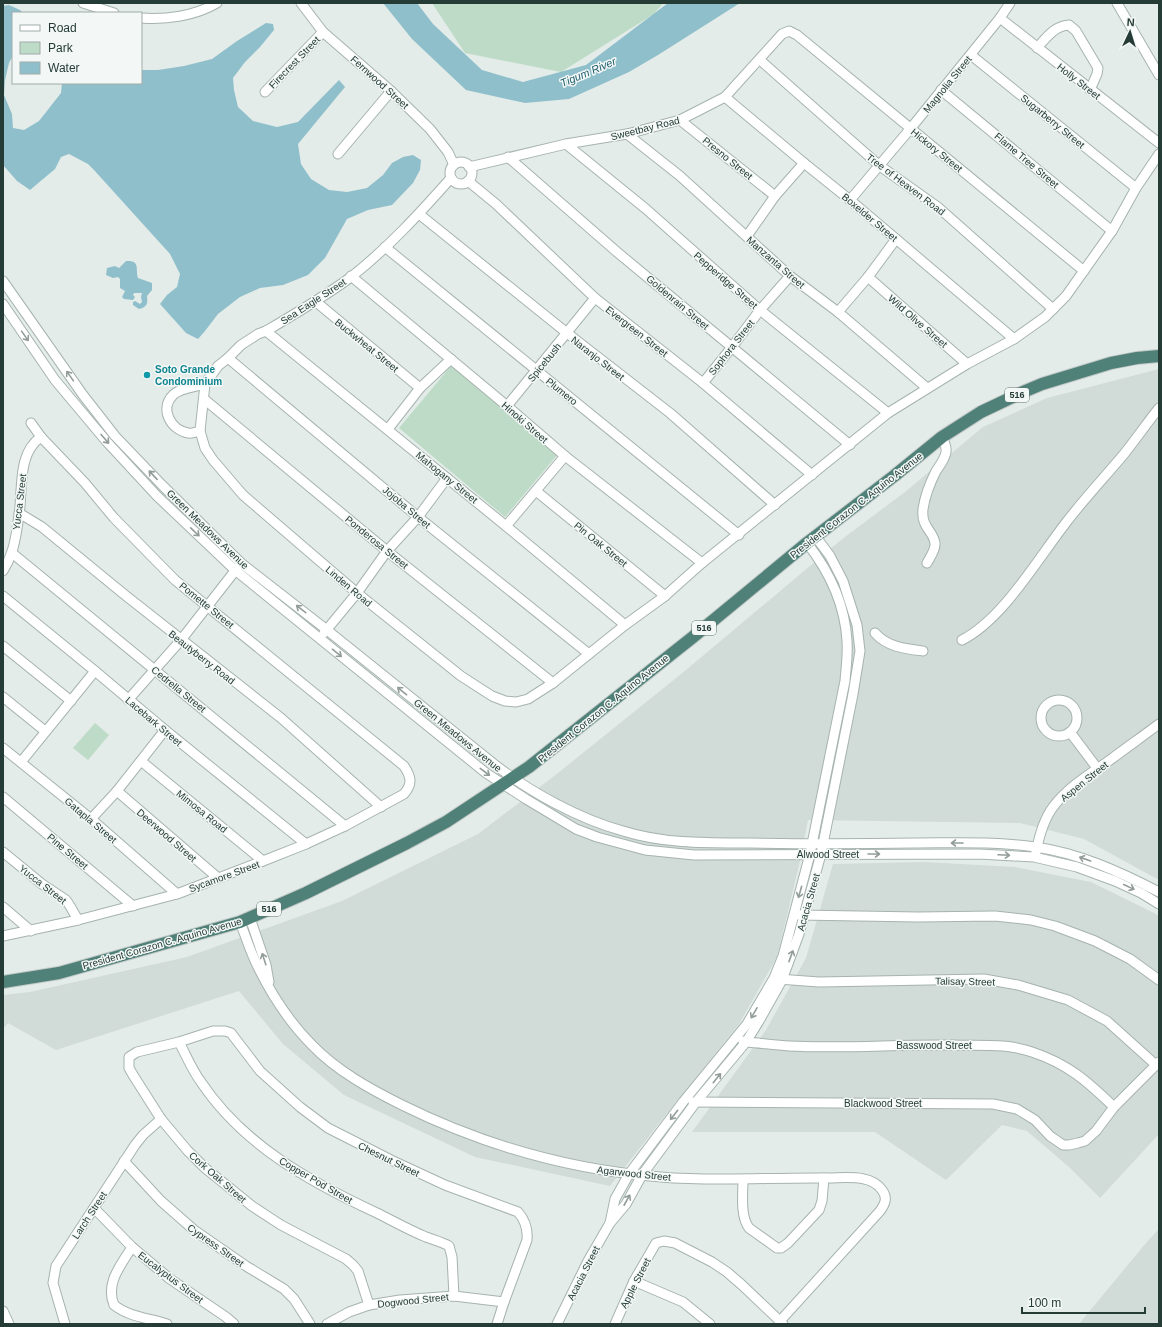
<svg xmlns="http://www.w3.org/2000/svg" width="1162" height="1327" viewBox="0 0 1162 1327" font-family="Helvetica,sans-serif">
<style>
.built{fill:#d1dbd7}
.green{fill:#bedbc7}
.water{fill:#90bfcc}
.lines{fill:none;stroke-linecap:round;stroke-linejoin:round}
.minor-casing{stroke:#a6b3af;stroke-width:11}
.trunk-casing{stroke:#c2c8c7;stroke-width:14}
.minor{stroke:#fff;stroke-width:9}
.trunk{stroke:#4f8178;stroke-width:12}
.oneway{stroke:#929d9a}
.culture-dot{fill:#0f9aa8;stroke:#f3f8f6;stroke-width:1.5}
.labels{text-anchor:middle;stroke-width:3;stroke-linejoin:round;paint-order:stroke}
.shield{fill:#f3f8f6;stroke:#627470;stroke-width:1}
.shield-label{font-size:9px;font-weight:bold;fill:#243b36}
.street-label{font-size:10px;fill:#243b36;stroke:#f3f8f6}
.culture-label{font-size:10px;font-weight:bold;fill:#0d838f;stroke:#f3f8f6;text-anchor:start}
.water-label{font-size:11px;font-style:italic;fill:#236172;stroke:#f3f8f6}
</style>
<rect width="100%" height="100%" fill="#e3ece8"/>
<g class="built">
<path d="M1159,369V880L1084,839L1020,823L808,820L800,861L777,957L739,1024L676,1102L610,1186L475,1157L344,1095L283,1044L239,991L56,1050L8,1023L3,1029V995L30,992L187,957L342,901L478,834L558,773L686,670L841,540L905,492L983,427L1047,398Z"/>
<path d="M925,862L1015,867L1091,882L1154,913L1159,916V1134L1100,1198L1069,1167L1027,1131L1002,1125L946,1180L875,1132H692L766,1030L806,958L833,864Z"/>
<path d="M1159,1229V1324H1079L1146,1243Z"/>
</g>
<g class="green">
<path d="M432,3H663L654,14L561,72L465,53Z"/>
<path d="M451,366L558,454L505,517L399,428Z"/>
<path d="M95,723L109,735L88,760L73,748Z"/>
</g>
<g class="water">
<path d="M383,3H417L433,24L482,70L523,82L586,65L668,3H740L658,55L629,72L569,99L525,103L466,90L412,39Z"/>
<path d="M9,5L20,10L23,13H13V55L9,63L5,80L4,95L12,114L13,128L24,130L39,121L61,93L62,83H141V70H158L184,66L212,59L237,41L266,23L273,24L274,30L260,47L245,62L233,78L234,90L238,107L253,121L277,127L298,122L339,80L345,87L298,144L301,164L311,179L329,190L347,192L367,188L383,175L392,163L403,157L413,155L421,160L420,170L413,183L392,205L368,210L347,219L325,258L308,275L283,285L260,288L240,297L218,314L205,331L198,339L186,333L160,304L167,295L177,287L180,274L170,254L94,170L88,164L69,154L61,157L55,169L30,190L17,181L3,165V6Z"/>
<path d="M126,261C141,260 135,269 138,278L152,283V290L147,296C148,304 147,307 139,309L133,305V302L135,301L140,304L142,302L141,297L142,293H134L133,295L135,297L133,300L124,299L122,297L125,291L120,288V279L118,277L113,278L106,275L107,268L115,266L119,268Z"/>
</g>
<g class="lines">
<defs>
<g id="minor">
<path d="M83,3L114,13"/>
<path d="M301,3L323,32L391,91L430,129L448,152L454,165"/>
<path d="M1117,3L1159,75"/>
<path d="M141,18C166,20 195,16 217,3"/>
<path d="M1000,18L1159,143"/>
<path d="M1037,48C1046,38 1054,26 1069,25L1076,31L1098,68L1097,74L1090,90"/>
<path d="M971,55L1136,188"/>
<path d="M760,60L880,166L939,208L1053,309"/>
<path d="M941,90L1112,231"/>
<path d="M265,92L323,32"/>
<path d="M725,97L804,163L850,200L1014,339"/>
<path d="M680,120L775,196"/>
<path d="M627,134L680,176L790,276L838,312L927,388"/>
<path d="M566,144L646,209L760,310L888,413"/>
<path d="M338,154L391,91"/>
<path d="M508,157L617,252L850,445"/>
<circle cx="461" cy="173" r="11"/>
<path d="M469,167L566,144L627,134L680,120L725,97L782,34L789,31L797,35L1084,271"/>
<path d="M451,178C420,213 388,248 351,277C324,297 295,314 266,331L258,334L241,345L228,358L218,366L205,384L200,431L205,448L213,460L243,495L357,593L461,676L492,696L505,701L516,702L528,699L553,683L625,625L665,596L702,563L888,413L967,364L1014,339L1045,317L1066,296L1112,231L1136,188L1159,154"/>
<path d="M468,181L496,204L595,298L703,383L812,475"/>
<path d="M850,200L911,128L1000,18L1010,3"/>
<path d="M419,214L567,333L670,413L775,505"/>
<path d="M747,236L775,196L804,163"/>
<path d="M385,247L739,535"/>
<path d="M351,276L507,406L565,456L702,563"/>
<path d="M868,277L967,364"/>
<path d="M3,281L83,395L115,436L162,485L241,563L327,630L494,764C530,792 579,819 623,831C664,844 708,843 750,843C805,844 859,844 914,843C954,843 995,841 1035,847C1079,853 1120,872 1159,892"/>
<path d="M315,301L420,388"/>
<path d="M3,304L55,380L107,442L157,496L235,570L486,773L526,799L576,829L597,837L645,850L694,855L979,854L1034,857L1077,867L1115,881L1141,893L1159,904"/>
<path d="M838,312L868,277L896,239"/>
<path d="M266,331L506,526L625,625"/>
<path d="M228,358L418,517L589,654"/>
<path d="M703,383L732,347L760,310L790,276"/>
<path d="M204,399L387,551L553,683"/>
<path d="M507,406L595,298"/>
<path d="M388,429L420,388L451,359"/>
<path d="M200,431C196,432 191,434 188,433C171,430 159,409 173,395C180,388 196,387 205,384"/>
<path d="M536,491L665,596"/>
<path d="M19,513L42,527L125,595L281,718L381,807"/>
<path d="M506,526L565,456"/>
<path d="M12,553L345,826"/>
<path d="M927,563C930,557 936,550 935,543C933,530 921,528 923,509C925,495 930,483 936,471C940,465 945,459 946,452C947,446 944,442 942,437"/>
<path d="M3,571C6,566 9,560 11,554C16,542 17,527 19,515C23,490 17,453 41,437"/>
<path d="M3,596L95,671L165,730L306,844"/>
<path d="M324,633L357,593L387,551L418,517L447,478"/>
<path d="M875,633C887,647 906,649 923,651"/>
<path d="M962,640C1003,619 1037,560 1065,524C1083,500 1104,478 1124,454C1136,439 1147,423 1159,408"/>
<path d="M3,646L71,701"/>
<path d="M3,697L45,731"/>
<path d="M128,700L181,640L238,567"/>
<circle cx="1059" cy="718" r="18"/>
<path d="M1070,732L1097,768"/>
<path d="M3,748L91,819L177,894"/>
<path d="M141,761L263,861"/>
<path d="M21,762L95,671"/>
<path d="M117,791L218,878"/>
<path d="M3,797L133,906"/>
<path d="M91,819L117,791L165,730"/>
<path d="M3,852L42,884L66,900L70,906L78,920"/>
<path d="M1036,852C1039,837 1044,819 1053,807C1068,787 1090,774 1110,760C1126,748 1143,736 1159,724"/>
<path d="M3,907L31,931"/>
<path d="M799,915L918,917L995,916L1031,920L1055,926L1095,941L1130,959L1159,980"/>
<path d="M250,918L266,965L269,982"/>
<path d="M240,922C246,937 251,954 259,969C272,995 291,1024 312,1045C337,1071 370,1089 402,1105C483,1145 571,1170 661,1177C717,1182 773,1177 828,1178C846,1178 871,1174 882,1190C888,1198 885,1204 880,1211L780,1321"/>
<path d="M3,936L78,920L177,894L263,861L306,844L345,826L404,794C413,783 411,777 404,766L175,580L114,518L85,483L41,437L31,423"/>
<path d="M778,979L819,982L984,979L1018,985L1068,1000L1107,1021L1156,1065"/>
<path d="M743,1041L746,1042C760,1043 774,1045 789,1046C843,1049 898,1044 953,1045C979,1046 1007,1043 1032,1052C1068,1064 1087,1081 1114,1107"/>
<path d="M179,1042C186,1055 192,1070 201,1082C243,1145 310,1182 377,1213C393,1221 409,1230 426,1237C434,1240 442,1242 449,1246L452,1257L454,1296"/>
<path d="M693,1102L993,1104L1017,1109L1035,1120L1050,1136L1063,1145H1069L1078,1143L1085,1141L1096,1131L1114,1107L1159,1062"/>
<path d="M124,1161L161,1201L194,1230L246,1266L284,1289L294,1299L310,1324"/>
<path d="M743,1180C743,1194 740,1216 749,1228L777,1248H781L788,1243L819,1210L822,1201L824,1178"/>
<path d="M94,1208L132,1247L170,1279L226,1317L234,1324"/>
<path d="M610,1223L615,1199L629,1174L683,1102L747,1024L774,978L783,956L810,854L845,681C846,668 848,655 847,641C845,605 829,571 807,543"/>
<path d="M132,1247C121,1265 105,1283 114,1305C129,1317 149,1318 167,1324"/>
<path d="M634,1281L683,1302L710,1324"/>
<path d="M369,1305L358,1271L353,1265L346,1259L281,1225L252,1206L205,1168L187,1150L161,1119L133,1075L129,1068V1057L137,1052L179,1042L213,1031H225L231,1033L260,1071L300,1107L328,1128L391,1160L445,1185L518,1212C525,1220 528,1229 527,1240L504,1302L497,1324"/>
<path d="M3,1311L9,1324"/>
<path d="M65,1324L53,1283L56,1266L135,1145L143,1135L161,1119"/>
<path d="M327,1324L349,1312L369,1305L400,1300L454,1296L504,1302"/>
<path d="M557,1324L588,1261L610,1223L626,1204L642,1175L696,1102L746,1042L759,1021L782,980L799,934L821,854L853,694L860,651L857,625L843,581L830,556L816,537"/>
<path d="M615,1324L634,1281L656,1243L664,1241L675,1243L712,1262L727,1272L742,1285L783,1324"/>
</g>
<path id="trunk" d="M3,982L59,973L240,922L306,893L407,843L446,822L529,767L693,637L807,543L894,476L942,437L981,412L1023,392L1042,384L1111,363L1137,358L1159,356"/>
</defs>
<use href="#minor" class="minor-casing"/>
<use href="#trunk" class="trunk-casing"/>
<use href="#minor" class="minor"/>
<use href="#trunk" class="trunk"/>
</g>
<defs><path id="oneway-shaft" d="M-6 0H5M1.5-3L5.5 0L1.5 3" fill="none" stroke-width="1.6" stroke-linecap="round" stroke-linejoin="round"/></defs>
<g class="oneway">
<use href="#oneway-shaft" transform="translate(25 336) rotate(55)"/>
<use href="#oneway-shaft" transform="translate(70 376) rotate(-125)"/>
<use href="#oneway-shaft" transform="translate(105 439) rotate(49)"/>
<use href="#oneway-shaft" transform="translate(153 475) rotate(-133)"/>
<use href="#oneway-shaft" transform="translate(195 532) rotate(44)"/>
<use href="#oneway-shaft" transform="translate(301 609) rotate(-142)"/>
<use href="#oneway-shaft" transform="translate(337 653) rotate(39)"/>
<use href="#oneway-shaft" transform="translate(402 691) rotate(-141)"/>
<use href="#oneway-shaft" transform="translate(485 772) rotate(37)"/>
<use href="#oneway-shaft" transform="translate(957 843) rotate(180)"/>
<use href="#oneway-shaft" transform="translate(874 854)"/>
<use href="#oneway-shaft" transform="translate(1004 855) rotate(3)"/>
<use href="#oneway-shaft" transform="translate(1085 859) rotate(-161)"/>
<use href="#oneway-shaft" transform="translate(1129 887) rotate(25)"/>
<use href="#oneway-shaft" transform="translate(800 892) rotate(106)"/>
<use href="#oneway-shaft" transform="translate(791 956) rotate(-70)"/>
<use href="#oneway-shaft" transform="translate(264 959) rotate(-108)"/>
<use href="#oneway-shaft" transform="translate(754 1013) rotate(120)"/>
<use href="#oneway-shaft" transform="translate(717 1078) rotate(-51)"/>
<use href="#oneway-shaft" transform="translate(674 1115) rotate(128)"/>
<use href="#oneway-shaft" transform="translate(627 1200) rotate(-61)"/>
</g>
<circle class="culture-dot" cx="147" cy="375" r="4"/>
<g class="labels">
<g class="shield">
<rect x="1005" y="388" width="24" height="14" rx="3"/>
<rect x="692" y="621" width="24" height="14" rx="3"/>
<rect x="257" y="902" width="24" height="14" rx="3"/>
</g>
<g class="shield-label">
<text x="1017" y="398">516</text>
<text x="704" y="631">516</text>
<text x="269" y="912">516</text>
</g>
<g class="street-label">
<text transform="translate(294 62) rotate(-46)" y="4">Firecrest Street</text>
<text transform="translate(1079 81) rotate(38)" y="4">Holly Street</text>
<text transform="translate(380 82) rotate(42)" y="4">Fernwood Street</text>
<text transform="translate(947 84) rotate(-51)" y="4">Magnolia Street</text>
<text transform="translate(1053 121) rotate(39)" y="4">Sugarberry Street</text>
<text transform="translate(645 128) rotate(-14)" y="4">Sweetbay Road</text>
<text transform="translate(937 150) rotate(39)" y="4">Hickory Street</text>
<text transform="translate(728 158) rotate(39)" y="4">Presno Street</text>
<text transform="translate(1027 160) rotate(40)" y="4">Flame Tree Street</text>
<text transform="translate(906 184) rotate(37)" y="4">Tree of Heaven Road</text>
<text transform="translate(870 217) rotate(40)" y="4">Boxelder Street</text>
<text transform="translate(776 262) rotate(41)" y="4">Manzanta Street</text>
<text transform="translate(726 280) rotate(41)" y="4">Pepperidge Street</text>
<text transform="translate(313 301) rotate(-33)" y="4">Sea Eagle Street</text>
<text transform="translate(678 302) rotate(40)" y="4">Goldenrain Street</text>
<text transform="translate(918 321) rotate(41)" y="4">Wild Olive Street</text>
<text transform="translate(637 331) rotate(38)" y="4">Evergreen Street</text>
<text transform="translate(367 345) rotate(39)" y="4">Buckwheat Street</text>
<text transform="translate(731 347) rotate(-52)" y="4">Sophora Street</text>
<text transform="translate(598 358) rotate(38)" y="4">Naranjo Street</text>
<text transform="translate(544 362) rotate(-51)" y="4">Spicebush</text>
<text transform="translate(562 391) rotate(39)" y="4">Plumero</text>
<text transform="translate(525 422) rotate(41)" y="4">Hinoki Street</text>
<text transform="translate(447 477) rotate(39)" y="4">Mahogany Street</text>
<text transform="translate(19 502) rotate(-83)" y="4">Yucca Street</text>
<text transform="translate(856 505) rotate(-38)" y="4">President Corazon C. Aquino Avenue</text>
<text transform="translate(407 507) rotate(40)" y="4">Jojoba Street</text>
<text transform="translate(208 529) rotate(44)" y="4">Green Meadows Avenue</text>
<text transform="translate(377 542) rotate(39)" y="4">Ponderosa Street</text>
<text transform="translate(601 544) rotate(39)" y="4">Pin Oak Street</text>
<text transform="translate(349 586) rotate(40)" y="4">Linden Road</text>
<text transform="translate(207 605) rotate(39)" y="4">Pomette Street</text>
<text transform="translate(202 657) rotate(38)" y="4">Beautyberry Road</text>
<text transform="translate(179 689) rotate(39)" y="4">Cedrella Street</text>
<text transform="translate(603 708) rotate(-39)" y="4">President Corazon C. Aquino Avenue</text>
<text transform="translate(154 721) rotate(40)" y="4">Lacebark Street</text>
<text transform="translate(458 735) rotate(39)" y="4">Green Meadows Avenue</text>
<text transform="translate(1084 781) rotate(-39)" y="4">Aspen Street</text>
<text transform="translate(202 811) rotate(39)" y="4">Mimosa Road</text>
<text transform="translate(91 820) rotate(40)" y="4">Gatapla Street</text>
<text transform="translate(167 835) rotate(41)" y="4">Deerwood Street</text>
<text transform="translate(68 851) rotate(40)" y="4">Pine Street</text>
<text x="828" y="858">Alwood Street</text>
<text transform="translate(224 876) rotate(-20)" y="4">Sycamore Street</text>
<text transform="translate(43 884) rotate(38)" y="4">Yucca Street</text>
<text transform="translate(808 902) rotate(-74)" y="4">Acacia Street</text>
<text transform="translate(162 943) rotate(-16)" y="4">President Corazon C. Aquino Avenue</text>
<text transform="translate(965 981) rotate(1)" y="4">Talisay Street</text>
<text x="934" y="1049">Basswood Street</text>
<text x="883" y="1107">Blackwood Street</text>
<text transform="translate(389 1159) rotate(26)" y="4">Chesnut Street</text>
<text transform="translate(634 1173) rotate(6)" y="4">Agarwood Street</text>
<text transform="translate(218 1177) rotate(41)" y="4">Cork Oak Street</text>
<text transform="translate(316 1180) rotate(30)" y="4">Copper Pod Street</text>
<text transform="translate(89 1215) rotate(-57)" y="4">Larch Street</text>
<text transform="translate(216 1245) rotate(35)" y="4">Cypress Street</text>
<text transform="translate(583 1273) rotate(-63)" y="4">Acacia Street</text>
<text transform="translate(171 1277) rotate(37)" y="4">Eucalyptus Street</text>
<text transform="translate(635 1283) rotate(-63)" y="4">Apple Street</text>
<text transform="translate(413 1300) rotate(-6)" y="4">Dogwood Street</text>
</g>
<g class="culture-label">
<text x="155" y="373">Soto Grande<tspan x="155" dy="12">Condominium</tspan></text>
</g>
<g class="water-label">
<text transform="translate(588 72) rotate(-23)" y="4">Tigum River</text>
</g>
</g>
<rect width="1162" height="1327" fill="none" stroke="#243b36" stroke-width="8"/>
<rect x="12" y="12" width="130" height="72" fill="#f3f8f6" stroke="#a0aca9"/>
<rect x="20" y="25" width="20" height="6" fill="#ffffff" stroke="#a0aca9"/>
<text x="48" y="32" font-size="12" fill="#243b36">Road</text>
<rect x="20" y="42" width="20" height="12" fill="#bedbc7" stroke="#a0aca9"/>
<text x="48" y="52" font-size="12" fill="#243b36">Park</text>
<rect x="20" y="62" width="20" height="12" fill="#90bfcc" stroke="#a0aca9"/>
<text x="48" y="72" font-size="12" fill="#243b36">Water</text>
<g transform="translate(1130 32) rotate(4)" stroke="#f3f8f6" stroke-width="3" paint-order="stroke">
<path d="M0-3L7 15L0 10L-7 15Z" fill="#243b36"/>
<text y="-6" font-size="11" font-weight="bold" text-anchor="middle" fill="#243b36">N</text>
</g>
<path d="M1022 1307v6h123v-6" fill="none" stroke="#243b36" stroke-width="2"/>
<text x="1028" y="1307" font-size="12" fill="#243b36" stroke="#f3f8f6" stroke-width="3" paint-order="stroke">100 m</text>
</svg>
